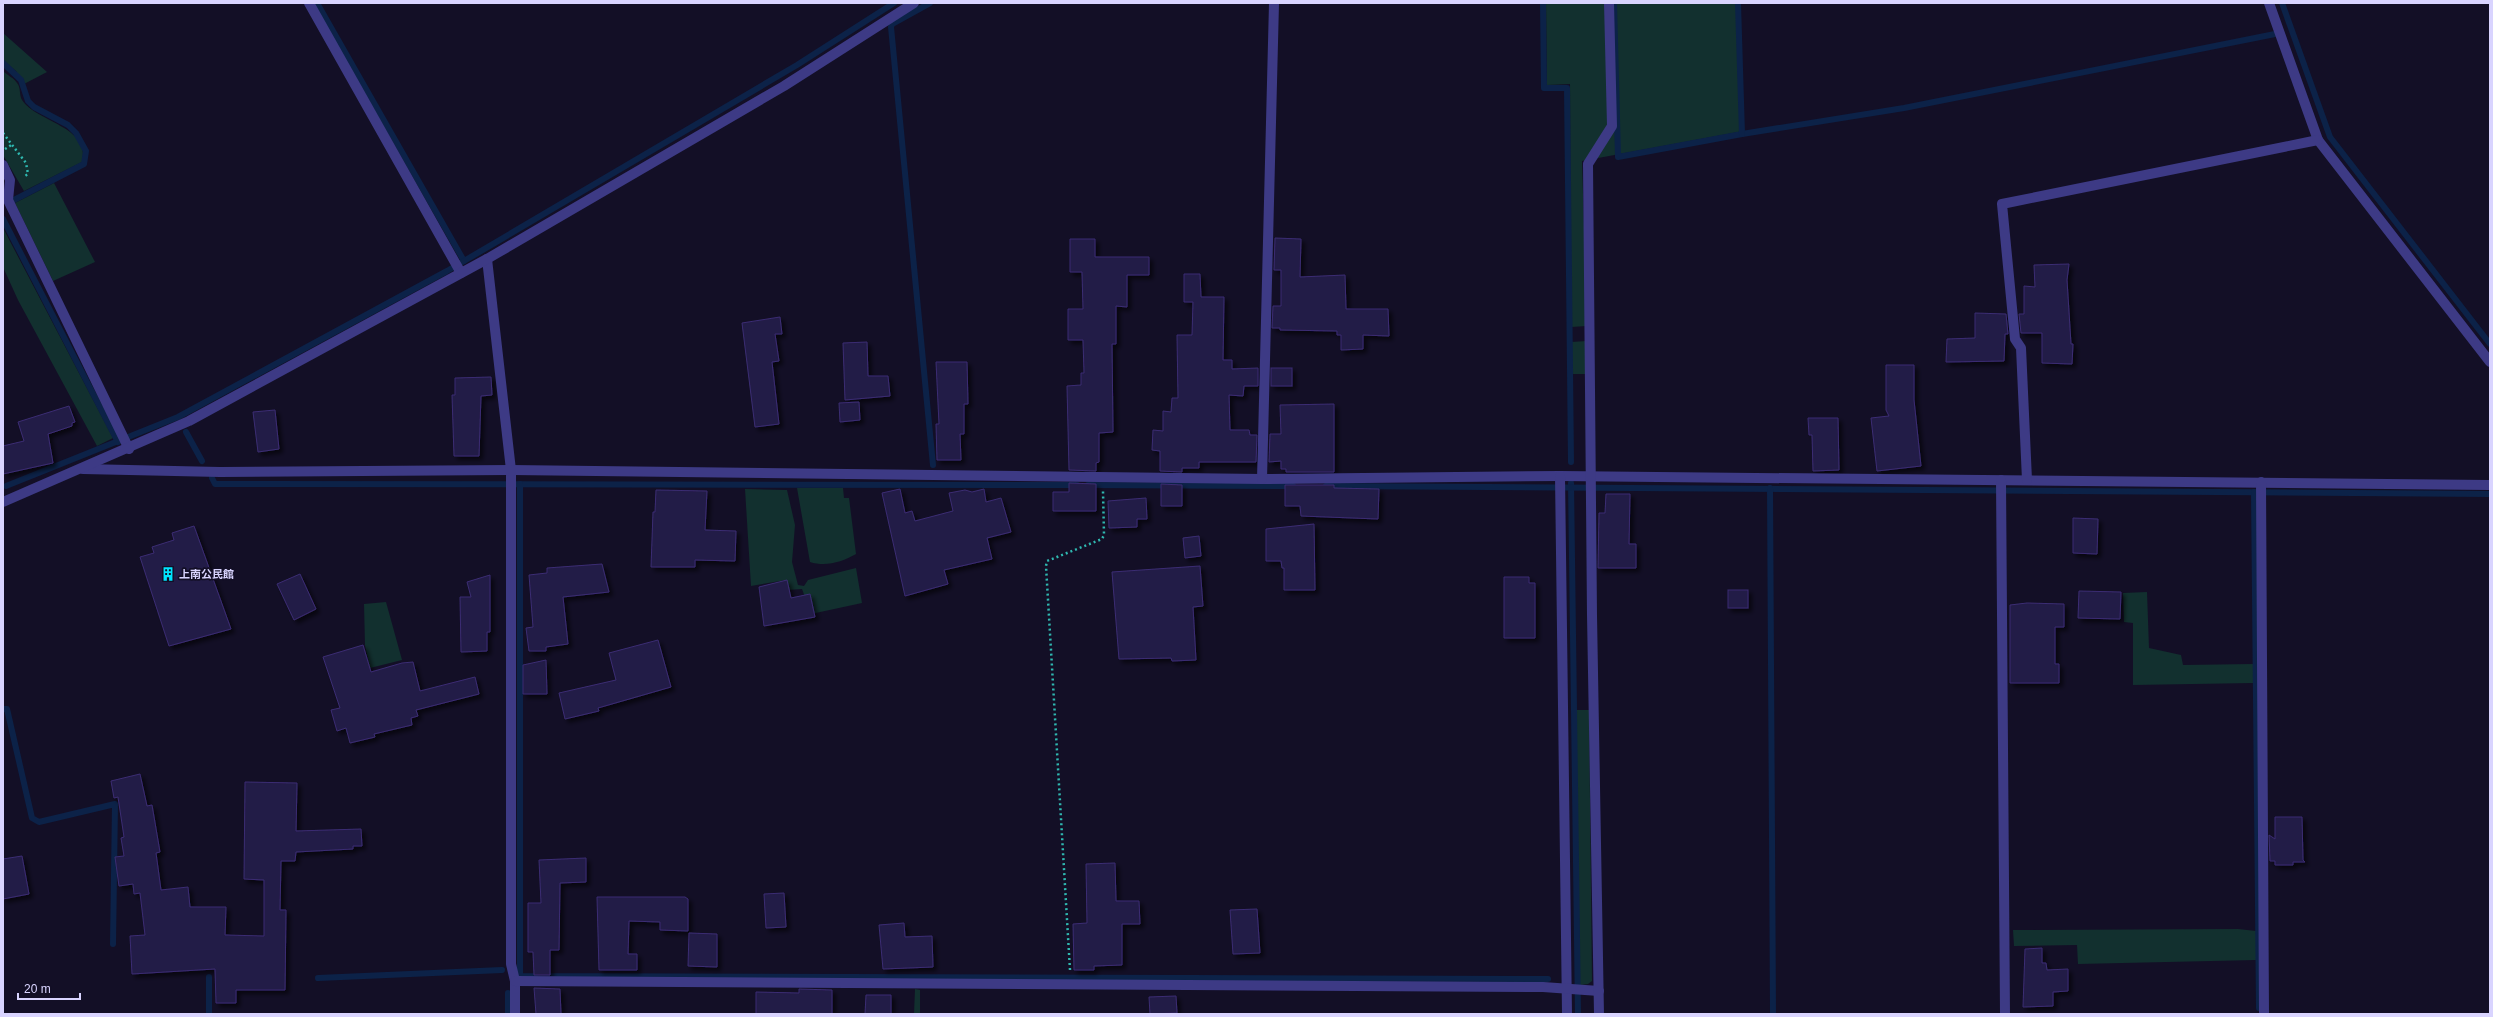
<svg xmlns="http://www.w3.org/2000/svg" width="2493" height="1017" viewBox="0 0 2493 1017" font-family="Helvetica,'Noto Sans JP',sans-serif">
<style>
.green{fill:#12302f}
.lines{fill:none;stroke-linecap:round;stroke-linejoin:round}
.stream{stroke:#0c2248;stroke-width:6}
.building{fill:#241b47;stroke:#3b2d73;filter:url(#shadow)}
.path{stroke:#2fb8b0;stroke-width:2.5;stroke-dasharray:2 3;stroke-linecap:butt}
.minor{stroke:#3d3a85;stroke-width:10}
.labels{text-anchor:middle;stroke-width:3.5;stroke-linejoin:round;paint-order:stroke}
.poi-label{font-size:11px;font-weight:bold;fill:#d9d4ff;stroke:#130f26;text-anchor:start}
</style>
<defs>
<filter id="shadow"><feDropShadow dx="3.5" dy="3.5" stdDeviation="2" flood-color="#0009"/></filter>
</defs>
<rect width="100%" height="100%" fill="#130f26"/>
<g class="green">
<path d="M1546,3H1740L1744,131L1582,161L1587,326L1571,327L1570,84L1547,85Z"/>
<path d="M3,33L47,72L24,84L16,71L3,60Z"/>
<path d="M3,71C7,75 14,78 17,83C21,87 19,95 22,100C36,122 92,127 82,162L24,191L3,155Z"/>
<path d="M54,183L95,262L53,281L15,203Z"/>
<path d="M3,228L113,438L97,446L18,300L3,267Z"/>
<path d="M1587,341L1586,374H1572L1571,342Z"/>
<path d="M797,488H843L844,498H849L856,554C842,562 826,567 810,562Z"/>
<path d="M745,489L787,490L795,525L792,562L798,585L804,586L808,580L856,568L862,603L811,614L802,589L787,590L786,580L751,586Z"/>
<path d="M2147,592L2149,648L2181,655L2183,665L2253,664V683L2133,685V623L2124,622L2123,593Z"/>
<path d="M386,602L402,660L370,668L365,645L364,604Z"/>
<path d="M1576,710H1589L1592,981L1588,984L1580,985Z"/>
<path d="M2238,929L2256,931V960L2078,964L2077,945L2014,946L2013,930Z"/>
<path d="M915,989L920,990V1014H914Z"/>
</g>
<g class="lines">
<g class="stream">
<path d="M317,3L464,261"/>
<path d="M930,3L892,24L891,27L933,465"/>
<path d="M1543,3L1544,88H1567L1571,462"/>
<path d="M1614,3L1618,157L1742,134L1904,108L2275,34"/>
<path d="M1738,3L1742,134"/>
<path d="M2282,3L2330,137L2490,344"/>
<path d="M3,63L21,80L28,101L34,107L68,125L76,133L86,151L84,164L14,200"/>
<path d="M3,219L118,442"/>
<path d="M186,432L202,461"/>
<path d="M212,478L215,484L1077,485"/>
<path d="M1571,483L1578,1014"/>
<path d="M520,484V976L1548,979"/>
<path d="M1088,485L1293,486"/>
<path d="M6,486L178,417L447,271L797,65L894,3"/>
<path d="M1326,486L2490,494"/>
<path d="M1770,488L1773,1014"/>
<path d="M2254,492L2259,1008"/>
<path d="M3,709H7L32,818L39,822L115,804L113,944"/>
<path d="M318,978L502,970"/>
<path d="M209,1014V977"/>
<path d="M508,1014V993"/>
</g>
</g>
<g class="building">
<path d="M1275,238L1301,239L1300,277L1345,275L1346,309H1388L1389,336L1363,335V349L1341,350V335H1337V331L1280,330V328H1272L1273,306H1281V270H1274Z"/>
<path d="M1070,239H1095V257H1149V275H1127V307L1116,306V344H1112L1113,432L1099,433V462L1096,463V471L1069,470L1067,386L1081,385V373H1084L1083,340H1068V309H1083L1082,272H1070Z"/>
<path d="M2069,264L2067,280L2071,344H2073L2072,364L2042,363V333H2021L2019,314H2024V286L2035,287L2034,265Z"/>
<path d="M1184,274H1200L1201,297H1224L1223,360H1232V369L1258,368V386H1244L1243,396L1229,395L1230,430H1249L1250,435H1257L1256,462H1199V468H1182V472L1160,471V451L1152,450L1153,430L1163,431V411L1171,412L1172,398H1178L1177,335H1192L1193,302H1184Z"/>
<path d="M1975,313L2006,314L2008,334H2005L2004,361L1946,362L1947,339L1975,338Z"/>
<path d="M780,317L782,334H775L779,361L772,362L779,424L755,427L742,323Z"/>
<path d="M867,342L868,376H888L890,396L845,400L843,343Z"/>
<path d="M936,362H967L968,404H964V434H960L961,460H937L936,424H939Z"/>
<path d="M1886,365H1914V400L1921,466L1877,471L1871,418L1889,416L1886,410Z"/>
<rect x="1271" y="368" width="21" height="18"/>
<path d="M491,377L492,395L481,396L479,456H454L452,395H455V378Z"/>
<path d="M859,402L860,420L840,422L839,403Z"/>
<path d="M1334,404V472H1286V469H1281V461L1269,462L1270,434H1281L1280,405Z"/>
<path d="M69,406L75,422L72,423V426L48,434L53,463L3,474V446L24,441L18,422Z"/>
<path d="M275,410L279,449L258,452L253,412Z"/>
<path d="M1808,418H1838L1839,470L1813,471L1812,435H1809Z"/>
<path d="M1069,483L1096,484V511H1053V492H1069Z"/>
<path d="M1161,484L1182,485V506H1161Z"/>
<path d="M1285,485H1334V488L1379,489L1378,519L1301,516L1300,506H1285Z"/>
<path d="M900,489L905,513L912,511L915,521L953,511L949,493L965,490L972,492L984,489L986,502L1001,498L1011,532L987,538L992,559L944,570L948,584L905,596L882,493Z"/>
<path d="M656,490L707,491L705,530L736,531L735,561L695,560V567H651L653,512H655Z"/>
<path d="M1606,494H1630L1629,544H1636V568H1598L1599,513H1605Z"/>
<path d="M1146,498L1147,519H1137V527L1109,528L1108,501Z"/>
<path d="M2073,518L2098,519L2097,554L2073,553Z"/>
<path d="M1314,524L1315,590H1284V568H1282L1281,561H1266V529Z"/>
<path d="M194,526L231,629L169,646L140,557L154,553L152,547L174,540L172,533Z"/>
<path d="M1199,536L1201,556L1185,558L1183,538Z"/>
<path d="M602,564L609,592L563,597L568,644L546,647V651H529L526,628L533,627L529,575L547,573V568Z"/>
<path d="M1200,566L1203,606L1193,607L1196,660L1172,661L1171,658L1119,659L1112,572Z"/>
<path d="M300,574L316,609L294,620L277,584Z"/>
<path d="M490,575V632H487V651L461,652L460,597H471L467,582Z"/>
<path d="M1504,577H1529V583H1535V638H1504Z"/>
<path d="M787,580L791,598L810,594L815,617L764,626L759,587Z"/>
<rect x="1728" y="590" width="20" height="18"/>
<path d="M2079,591L2121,592L2120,619L2078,618Z"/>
<path d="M2027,603L2064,604V627H2055V664H2059V683H2010V605Z"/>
<path d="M658,640L671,687L598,708L599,711L565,719L559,693L616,680L609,653Z"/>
<path d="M363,645L371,672L402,663L413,662L420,691L475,677L479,694L416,710L418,716L411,718L412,725L374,734L375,737L350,743L346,728L337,731L331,710L340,708L323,657Z"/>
<path d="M546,660L547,694H523V665Z"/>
<path d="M140,774L147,806L152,805L160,852L156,853L161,890L188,887L190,907H226L225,935L264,936V880L244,879L245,782L297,783L296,831L361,829L362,846H353V849L296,852L295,861H281L280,910H286L285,990H236V1003H216L215,969L132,974L130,936L145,935L140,893L134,894L133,884L119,886L115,857L124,856L121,838L124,837L118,797L114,798L111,781Z"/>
<path d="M2275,817H2302L2303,860L2305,862H2293V865H2275V861H2270L2269,835L2275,839Z"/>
<path d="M22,856L29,894L3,899V859Z"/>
<path d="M586,858V882L560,883L559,950H550V975H534L533,952H528V903H541L539,860Z"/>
<path d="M1115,863L1116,901H1139L1140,924H1122V965L1094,966V970H1074L1073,924L1087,923L1086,864Z"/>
<path d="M784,893L786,927L766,928L764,894Z"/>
<path d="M597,897H685L688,899V931L660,930V922L629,921L628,954H637V970H599Z"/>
<path d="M1257,909L1260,953L1233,954L1230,910Z"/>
<path d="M904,923L905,937L932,936L933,967L883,969L879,925Z"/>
<path d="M689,933L717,934V967L688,966Z"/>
<path d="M2042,948V963H2046L2047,970L2068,969V991L2053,992V1006L2023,1007L2025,949Z"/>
<path d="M534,988L560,989L561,1014H536Z"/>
<path d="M799,989L832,990V1014H756V992L799,993Z"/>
<path d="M866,995H891V1014H865Z"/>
<path d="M1176,996L1177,1013L1150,1014L1149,997Z"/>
</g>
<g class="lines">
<g class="path">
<path d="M3,133L26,163L28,174L25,176"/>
<path d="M5,149L13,144"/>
<path d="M1070,970L1046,566L1047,561L1102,539L1104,535L1103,491"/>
</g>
<g class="minor">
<path d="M309,3L461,273"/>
<path d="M2269,3L2318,140L2490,362"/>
<path d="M3,165L10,180L8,200L129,449"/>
<path d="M487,259L511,470V964L515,981V1014"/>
<path d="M83,469L220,472L511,470L1262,479L1560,476L2490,485"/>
<path d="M1560,476L1567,1014"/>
<path d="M1262,479L1274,3"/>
<path d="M2001,480L2005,1014"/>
<path d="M2027,480L2021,348L2015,339L2002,204L2318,140"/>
<path d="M2261,482L2264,1014"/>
<path d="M3,502L189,421L487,259L784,86L914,3"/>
<path d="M515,981L1543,987L1599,991"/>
<path d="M1599,1014L1592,615L1588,164L1612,126L1609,3"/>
</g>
</g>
<defs>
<symbol id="building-bare" viewBox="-9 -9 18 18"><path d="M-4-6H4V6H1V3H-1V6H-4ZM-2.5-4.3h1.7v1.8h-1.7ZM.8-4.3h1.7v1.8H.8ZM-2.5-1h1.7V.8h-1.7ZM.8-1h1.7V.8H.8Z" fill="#00e5ff" stroke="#130f26" stroke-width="2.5" paint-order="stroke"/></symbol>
</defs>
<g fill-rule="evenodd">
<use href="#building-bare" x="158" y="564" width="20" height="20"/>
</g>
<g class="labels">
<g class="poi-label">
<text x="179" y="578">上南公民館</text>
</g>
</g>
<rect width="2493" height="1017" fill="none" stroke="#d9d4ff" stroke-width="8"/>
<path d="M18 993v6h62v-6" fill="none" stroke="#d9d4ff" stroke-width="2"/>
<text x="24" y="993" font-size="12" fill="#d9d4ff" stroke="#130f26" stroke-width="3" paint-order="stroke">20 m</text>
</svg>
